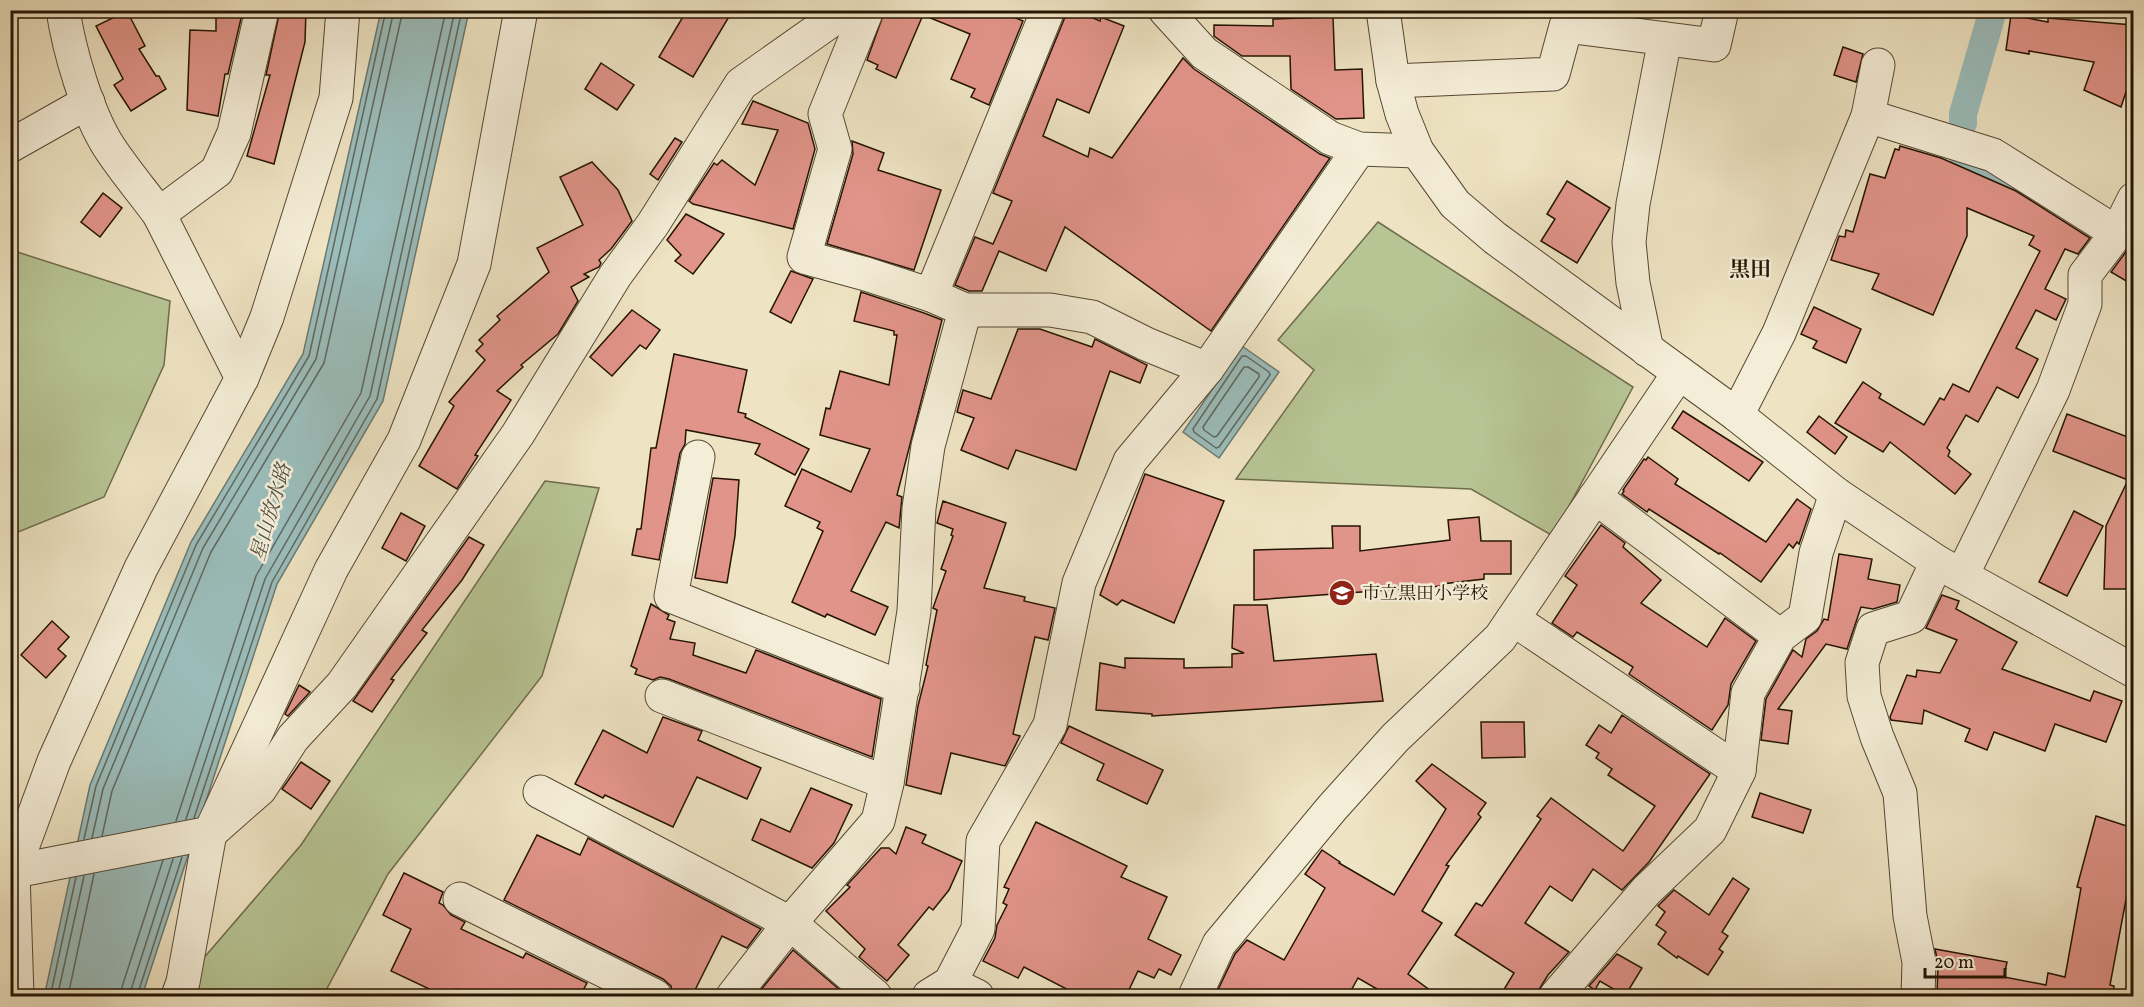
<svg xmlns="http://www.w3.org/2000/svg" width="2144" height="1007" viewBox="0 0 2144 1007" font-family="Vollkorn,'Noto Serif JP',serif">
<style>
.green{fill:#b7c494;stroke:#6e6c4c;stroke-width:1.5}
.water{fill:#9bbdbb;stroke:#6b7971;stroke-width:1.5}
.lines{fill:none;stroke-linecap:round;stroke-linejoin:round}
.shore{stroke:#60685f;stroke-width:1.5}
.canal{stroke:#9bbdbb;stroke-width:28}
.building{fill:#e19489;stroke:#241403;stroke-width:1.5}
.minor-casing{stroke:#564833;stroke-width:35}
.minor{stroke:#f4edd7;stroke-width:33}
.labels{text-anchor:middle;stroke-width:5;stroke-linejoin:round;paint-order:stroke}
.poi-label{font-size:18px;fill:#241403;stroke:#f4edd7;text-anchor:start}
.water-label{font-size:20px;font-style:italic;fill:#4e4f43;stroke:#f4edd7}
.quarter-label{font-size:21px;font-weight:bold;fill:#241403;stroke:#f4edd7}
</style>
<rect width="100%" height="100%" fill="#eee3c2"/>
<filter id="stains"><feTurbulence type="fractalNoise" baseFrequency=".00333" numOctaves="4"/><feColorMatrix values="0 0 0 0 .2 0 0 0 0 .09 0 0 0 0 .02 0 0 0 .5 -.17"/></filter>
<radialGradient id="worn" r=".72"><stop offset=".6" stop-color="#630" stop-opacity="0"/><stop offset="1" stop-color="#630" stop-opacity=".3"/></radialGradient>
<g class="green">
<path d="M1378,222L1633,387L1553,536L1471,489L1236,479L1314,370L1278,340Z"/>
<path d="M11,250L170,301L164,365L104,497L11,535Z"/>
<path d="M545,481L599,488L542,676L388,874L323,996H179L183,982L301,845Z"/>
</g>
<g class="water">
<path d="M381,11H469L383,401L277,584L142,996H46V988L90,785L191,542L303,354Z"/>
<path d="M1242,346L1279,372L1219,458L1183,432Z"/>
</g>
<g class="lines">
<g class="shore">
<path d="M1242,356H1246L1269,372L1270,375L1219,447L1216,448L1194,432L1193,429Z"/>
<path d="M1248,367L1259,374V377L1217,436L1214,437L1204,430L1203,427L1244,367Z"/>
<path d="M194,818L272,582L377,399L462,10"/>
<path d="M186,819L265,579L370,396L455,10"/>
<path d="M176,821L256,576L361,393L446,10"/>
<path d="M102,836L112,791L211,552L324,363L403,10"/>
<path d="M92,838L103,789L203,548L316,359L394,10"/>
<path d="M84,839L96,786L196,545L309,356L386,10"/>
<path d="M52,996V988L76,877"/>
<path d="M59,996V989L84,876"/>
<path d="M68,996L94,874"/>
<path d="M120,996L122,987L163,860"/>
<path d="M129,996L173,859"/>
<path d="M137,996L182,857"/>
</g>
<g class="canal">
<path d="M1963,123V114L1993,10"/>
<path d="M1964,162L2026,188"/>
</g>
</g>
<g class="building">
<path d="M216,10H243L228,74H225L218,116L187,110L190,30L216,31Z"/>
<path d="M280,10H306L305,42L274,164L247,156L270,75H266Z"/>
<path d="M687,10H733L693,77L659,57Z"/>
<path d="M885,10H997L1023,21L989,105L971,97L975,89L951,79L970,34L923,15L896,78L876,69L878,65L867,60Z"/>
<path d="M1066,10H1074L1100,21L1101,17L1124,26L1089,113L1057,99L1043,136L1088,157L1090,148L1112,158L1183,58L1194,69L1320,154L1330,158L1211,331L1065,227L1046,271L999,251L982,291H969L955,285L975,237L993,244L1012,201L993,193L1065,17Z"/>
<path d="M127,11L145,46L139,49L156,76H159L166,89L131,111L114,85L123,79L96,26Z"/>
<path d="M2011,15L2048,22V18L2133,25V71L2121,107L2084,90L2094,62L2029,51V54L2006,50Z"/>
<path d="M1333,17L1335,70L1362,69L1364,118L1336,119L1291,89L1290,56H1242L1214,36V25L1273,26V19Z"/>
<path d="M1843,47L1863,54L1856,82L1834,75Z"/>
<path d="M601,63L634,85L617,110L585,89Z"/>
<path d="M753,101L808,123L815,149L793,229L693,204L689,201L714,163L717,165L722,160L755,185L778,130L742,124Z"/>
<path d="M675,138L682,142L658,180L650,174Z"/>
<path d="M852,141L884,153L878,170L941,190L914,270L827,244L853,154Z"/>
<path d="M1900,146L1941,158L2016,191L2090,238L2078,254L2065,249L2045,289L2066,299L2056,320L2036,310L2016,348L2038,359L2018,398L1997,387L1978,422L1966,415L1947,448L1950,451L1948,456L1971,474L1955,494L1890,442L1883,452L1835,423L1863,382L1881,394L1879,398L1924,425L1940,398L1944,400L1953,384L1969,392L2040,251L2029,245L2034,236L1967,208V236L1933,315L1872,289L1879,274L1831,260L1839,236L1845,237L1846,230L1853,232L1870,174L1885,178L1895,149L1899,150Z"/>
<path d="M592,162L618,190L632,221L611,249L599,260L601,263L599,267L584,274L589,277L571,287L578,301L558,334L521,365L523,367L497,391L511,400L475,455L478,456L457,489L419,466L454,406L449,402L485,360L476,351L483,344L479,340L500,320L497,316L549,272L537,248L583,225L560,177Z"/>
<path d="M1567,181L1610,208L1577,263L1541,241L1555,219L1547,214Z"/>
<path d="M103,193L122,208L100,237L81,222Z"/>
<path d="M686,214L724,234L693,274L675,261L681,255L667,240Z"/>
<path d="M2128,249L2133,252V285L2111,272Z"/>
<path d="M791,271L813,279L791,323L770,312Z"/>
<path d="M861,292L924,313L942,320L897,495L902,497L899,528L886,522L851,591L888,607L875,635L827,614L825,617L792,602L823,531L817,528L820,522L785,506L802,469L851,492L870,449L820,435L826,408L830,409L840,371L889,385L897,335H894V331L854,321Z"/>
<path d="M1814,307L1861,329L1846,363L1813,348L1817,341L1801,334Z"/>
<path d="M632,310L660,330L646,349L640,345L612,376L590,357Z"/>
<path d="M1018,329H1040L1092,347L1095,339L1147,365L1140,383L1110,371L1076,470L1016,450L1008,469L961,450L974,418L957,412L963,390L991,399Z"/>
<path d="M674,354L747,370L738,412L746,414L745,417L809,449L795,475L755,454L760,444L686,430L685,444L680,453L659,560L632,555L637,529H641L651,448H656Z"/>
<path d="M1683,411L1763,462L1749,481L1672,428Z"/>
<path d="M2067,414L2133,439V589H2104L2106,526L2128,480L2053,451Z"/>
<path d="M1819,416L1847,437L1835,454L1807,432Z"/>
<path d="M1648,457L1678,479L1675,484L1766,542L1797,499L1811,509L1799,544L1797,542L1793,548L1789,544L1761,582L1720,553L1719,554L1649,509L1647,512L1622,494L1624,491L1623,490L1644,459L1646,460Z"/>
<path d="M1145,474L1224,501L1174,623L1122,600L1117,605L1100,595Z"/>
<path d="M713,478L739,480L735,536L727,583L695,578Z"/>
<path d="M943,501L1006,523L984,588L1025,597L1024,601L1055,608L1048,640L1035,637L1013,734L1020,736L1005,766L951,753L941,794L906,785L918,706L928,666L926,665L937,610L933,608L946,571L941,569L953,536L951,535L953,529L937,523Z"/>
<path d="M2074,511L2103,526L2067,596L2039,582Z"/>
<path d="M401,513L425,526L406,561L382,548Z"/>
<path d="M1479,517L1481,541H1511V574H1484V579L1442,584V586L1254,600V550L1333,548L1332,526H1360V551L1450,540L1448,520Z"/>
<path d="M1601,525L1625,543L1623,547L1661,580L1641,603L1707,647L1725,618L1756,641L1731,684L1728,705L1712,730L1629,674L1633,667L1577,632L1573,637L1552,623L1577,585L1565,576Z"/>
<path d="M469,537L484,545L462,580L422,630L427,633L391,679L394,680L372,712L353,701Z"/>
<path d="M1839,554L1872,559L1868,579L1900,585L1897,602L1873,609L1861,607L1847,649L1826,644L1778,709L1792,711L1788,744L1761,740L1766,699L1793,650L1802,657L1806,639L1817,631L1824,619L1828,620Z"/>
<path d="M1942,595L1959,601L1956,609L2017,642L2002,669L2090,701L2094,691L2122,701L2106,742L2055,724L2045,751L1994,732L1987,750L1965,741L1970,729L1924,710L1922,724L1891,720L1890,717L1907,675L1916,677L1917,670L1940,673L1957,640L1926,628Z"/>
<path d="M651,604L669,615L667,619L675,622L670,639L695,643L693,655L746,673L756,650L881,699L872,757L669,679L660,677L653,680L635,674L637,669L631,666Z"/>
<path d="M1234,605H1267L1274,661L1376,654L1383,701L1152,716V714L1096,710L1100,663L1125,668V658L1184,659V668L1232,667V654L1244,653L1232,648Z"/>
<path d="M52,621L69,637L58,649L66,656L46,678L21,655Z"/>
<path d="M299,685L310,692L288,716L285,714Z"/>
<path d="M1622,715L1710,774L1649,862L1622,890L1593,869L1572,901L1550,886L1525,923L1569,952L1548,975L1535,996H1500L1514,973L1455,935L1476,903L1482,906L1541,819L1537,816L1551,798L1623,851L1655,806L1608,775L1612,769L1596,758L1599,753L1586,745L1599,725L1611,733Z"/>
<path d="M663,717L702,731L698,740L761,768L747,799L697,777L673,827L605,795L603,798L575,784L603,730L647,753Z"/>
<path d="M1481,722H1524L1525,757L1482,758Z"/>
<path d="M1069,726L1163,770L1147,804L1097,780L1104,764L1061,743Z"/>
<path d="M301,762L330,781L311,809L282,789Z"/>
<path d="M1432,764L1486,803L1478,814L1481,817L1446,865L1449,866L1422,911L1442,923L1408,974L1438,996H1389L1358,978L1348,996H1215L1235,954L1247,940L1284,960L1325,888L1305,874L1322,850L1340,862L1339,863L1394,895L1446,809L1416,781Z"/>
<path d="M811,788L852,805L834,843L812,868L752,840L761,819L790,832Z"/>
<path d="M1760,793L1811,810L1803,833L1752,817Z"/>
<path d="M2096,816L2133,828V862L2110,985L2114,986L2113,996H1937L1938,963L1935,949L2007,962L2004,977L2046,985L2048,973L2065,977L2081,888L2077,887Z"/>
<path d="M1036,822L1127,866L1121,877L1167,897L1148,939L1181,955L1171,975L1159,969L1154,978L1138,971L1126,996H1080L1024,967L1018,978L983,961L995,938L997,925L1007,905L1003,903L1009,889L1004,887Z"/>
<path d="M906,827L926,835L922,843L962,861L949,890L933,910L929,907L898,945L909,955L887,981L859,957L865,949L826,911L850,887L847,885L881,848H889L896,854Z"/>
<path d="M537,835L580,855L588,838L761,929L747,948L722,936L692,996H673L671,986L663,979L504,900Z"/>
<path d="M404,873L443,892L439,903L443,905L451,915L465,922L461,929L523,958L526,953L587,983L580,996H470L456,989L453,996H444L391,971L411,929L383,915Z"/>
<path d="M1733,878L1749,889L1722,932L1728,936L1719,949L1723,952L1708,975L1678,956L1677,958L1658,944L1666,932L1656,925L1665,912L1658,906L1674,890L1709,915Z"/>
<path d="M793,950L847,996H756Z"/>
<path d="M1617,954L1642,968L1625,996L1600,981L1595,990L1589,986Z"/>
</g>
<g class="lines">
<defs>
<g id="minor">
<path d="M63,10C69,50 87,113 109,147C124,170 142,191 159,214"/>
<path d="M867,10L825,114L835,149L804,257L866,274L931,295"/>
<path d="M1165,10L1204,53L1330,138L1359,149L1417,151"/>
<path d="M1383,10L1393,81L1402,114L1417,151L1455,204L1495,238L1737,415L1836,494L1937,562L2134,671"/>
<path d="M1393,81L1553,74L1566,26L1714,45L1722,10"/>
<path d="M1868,116L1878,65"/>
<path d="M10,146L88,102"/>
<path d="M965,310H1050L1092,317L1146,344L1207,369"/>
<path d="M1647,350L1633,283L1629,242L1633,204L1665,39"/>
<path d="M242,378L267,317L336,98L343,10"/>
<path d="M1737,415L1779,333L1868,116L1993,155L2117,233"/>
<path d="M698,457L671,596L903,688"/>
<path d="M1595,497L1780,636"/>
<path d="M1962,575L2053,390L2085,304V275L2117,233L2134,199"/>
<path d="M1513,619L1739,771"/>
<path d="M662,696L887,783"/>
<path d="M540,792L790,923L875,996"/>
<path d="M10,872L210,833L260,789L293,738L342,685L518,434L615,276L653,224L741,84L846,10"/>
<path d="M460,899L655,996"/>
<path d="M950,983L977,996"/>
<path d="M17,996L13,872L54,761L141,568L242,378L159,214L217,171L234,133L262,10"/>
<path d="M178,996L183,982L210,833L331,570L404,440L474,264L521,10"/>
<path d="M733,996L790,923L878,821L887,783L914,611L919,508L928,446L965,310L931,295L1048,10"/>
<path d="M929,996L950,983L978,929L983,841L1050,725L1079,583L1130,461L1207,369L1359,149"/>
<path d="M1195,996L1219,944L1332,808L1395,738L1500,638L1679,373"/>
<path d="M1556,996L1646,891L1710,830L1739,771L1748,693L1780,636L1805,617L1816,553L1836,494"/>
<path d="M1918,996L1919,962L1910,916L1900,793L1877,737L1864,696L1862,663L1873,629L1911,617L1937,562"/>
</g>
</defs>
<use href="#minor" class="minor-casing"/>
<use href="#minor" class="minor"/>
</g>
<defs>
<symbol id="school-disc" viewBox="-11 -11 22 22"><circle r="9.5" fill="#8f2418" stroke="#f4edd7"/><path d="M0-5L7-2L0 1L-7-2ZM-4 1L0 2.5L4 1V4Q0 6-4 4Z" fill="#fff"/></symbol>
</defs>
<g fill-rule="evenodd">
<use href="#school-disc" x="1327" y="578" width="30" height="30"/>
</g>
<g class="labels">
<g class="poi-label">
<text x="1362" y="599">市立黒田小学校</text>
</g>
<g class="water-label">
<text transform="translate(270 512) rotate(-74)" y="7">星山放水路</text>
</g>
<g class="quarter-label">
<text x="1750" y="276">黒田</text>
</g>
</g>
<rect width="2144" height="1007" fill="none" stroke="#eee3c2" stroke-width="36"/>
<rect x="12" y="12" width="2120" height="983" fill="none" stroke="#241403" stroke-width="3"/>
<rect x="18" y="18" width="2108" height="971" fill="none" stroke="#241403" stroke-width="1.5"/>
<path d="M1925 968v9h80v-9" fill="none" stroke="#241403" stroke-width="3"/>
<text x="1934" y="968" font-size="18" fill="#241403" stroke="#f4edd7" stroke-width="4.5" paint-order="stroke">20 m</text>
<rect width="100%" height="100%" filter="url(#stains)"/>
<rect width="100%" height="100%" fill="url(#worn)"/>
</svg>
